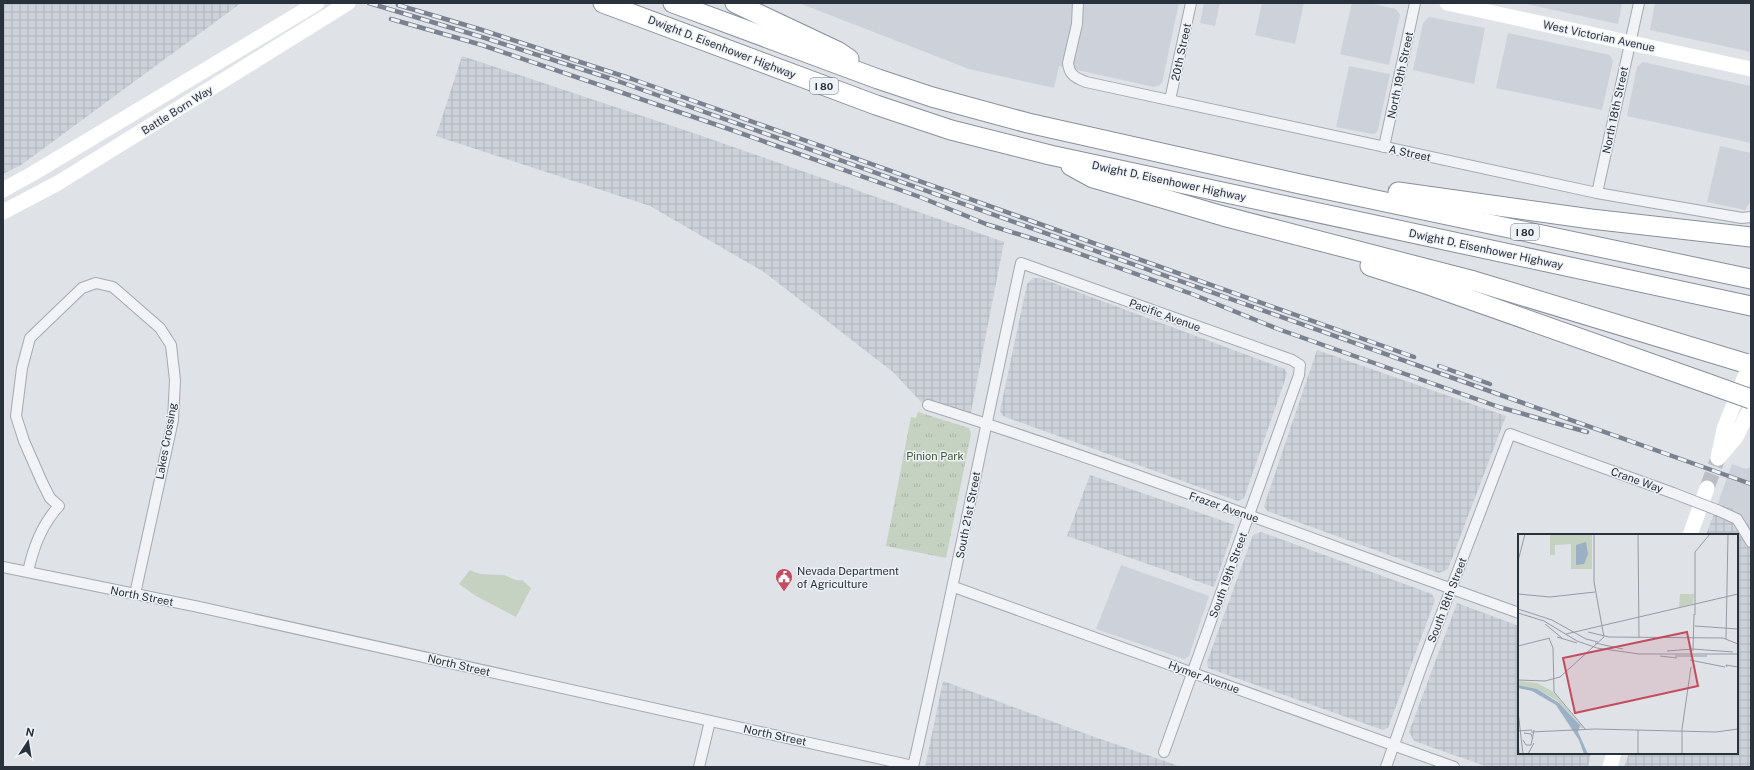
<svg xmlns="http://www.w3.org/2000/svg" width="1754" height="770" viewBox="0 0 1754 770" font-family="'Public Sans',sans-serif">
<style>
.built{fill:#cdd1d9}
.industrial{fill:url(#industrial-grid)}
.grass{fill:#c5d1c1}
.park{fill:url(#park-tufts)}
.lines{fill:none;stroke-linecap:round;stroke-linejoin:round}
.secondary-tunnel{stroke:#bbbfc5;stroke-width:15;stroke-dasharray:15 8;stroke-linecap:butt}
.street-casing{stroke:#a5a9b1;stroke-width:12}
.highway-casing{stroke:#88909d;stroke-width:21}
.street{stroke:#f1f3f6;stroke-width:10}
.secondary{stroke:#fff;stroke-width:15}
.highway{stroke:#fff;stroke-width:19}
.rail-casing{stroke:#7a8290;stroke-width:4.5}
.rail{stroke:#eef1f5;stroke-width:3;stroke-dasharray:9;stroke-linecap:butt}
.street-bridge-casing{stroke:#a5a9b1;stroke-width:12;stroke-linecap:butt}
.highway-bridge-casing{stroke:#88909d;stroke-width:21;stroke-linecap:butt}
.street-bridge{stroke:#f1f3f6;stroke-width:10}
.highway-bridge{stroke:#fff;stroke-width:19}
.labels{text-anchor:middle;stroke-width:3;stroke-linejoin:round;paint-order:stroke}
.shield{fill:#eef1f5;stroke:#646b74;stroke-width:1}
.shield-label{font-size:10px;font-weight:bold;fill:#29313d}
.street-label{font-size:11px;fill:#29313d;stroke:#eef1f5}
.park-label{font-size:11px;fill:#3e5837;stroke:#eef1f5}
.poi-label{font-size:11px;fill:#29313d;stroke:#eef1f5;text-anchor:start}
.inset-road{fill:none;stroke:#969ba3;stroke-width:1}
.view{fill:#c44c5f;fill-opacity:0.15;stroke:#c44c5f;stroke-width:2}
.inset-edge{fill:none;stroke:#29313d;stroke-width:2}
</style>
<defs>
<pattern id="industrial-grid" width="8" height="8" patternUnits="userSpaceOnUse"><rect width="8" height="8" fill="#cdd1d9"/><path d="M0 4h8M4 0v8" fill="none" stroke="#b0b4bb"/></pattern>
<pattern id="park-tufts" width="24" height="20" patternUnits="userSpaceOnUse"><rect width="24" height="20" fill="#c5d1c1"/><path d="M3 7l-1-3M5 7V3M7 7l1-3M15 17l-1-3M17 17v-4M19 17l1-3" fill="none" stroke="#a9b4a7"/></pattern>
</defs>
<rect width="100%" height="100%" fill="#dfe2e7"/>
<g class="built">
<path d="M799,3H1179L1162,83L1160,85L1154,87L1059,66L1054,88L969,69Z"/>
<path d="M1204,3H1220L1215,26L1200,23Z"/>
<path d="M1262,3H1304L1295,44L1255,35Z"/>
<path d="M1352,3H1369L1396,9L1400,15L1389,65L1340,54Z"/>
<path d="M1522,3H1622L1618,24Z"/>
<path d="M1655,3H1751V52L1650,30Z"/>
<path d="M1429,17L1485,28L1474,84L1413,70L1423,23Z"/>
<path d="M1508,33L1610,55L1613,61L1602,110L1496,88Z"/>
<path d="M1643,62L1751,86V143L1627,116L1637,67Z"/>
<path d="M1349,66L1390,74L1378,129L1376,133L1372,134L1336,127Z"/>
<path d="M1720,146L1751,153V200L1745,210L1707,202Z"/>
<path d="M1732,464L1746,469L1751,467V528L1738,511L1718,503Z"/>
<path d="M1121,565L1209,596L1189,656L1184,659L1096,629Z"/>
</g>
<g class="industrial">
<path d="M3,3H241L21,165L3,174Z"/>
<path d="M462,56L699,135L1004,242L969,422L921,402L893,372L764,272L650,206L436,136Z"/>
<path d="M1033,278H1040L1285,369L1287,374L1244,498L1238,501L1003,416L1000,411L1027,284Z"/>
<path d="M1317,350L1506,416L1448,569L1439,573L1267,511L1264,506Z"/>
<path d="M1090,475L1235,525L1214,587L1067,536Z"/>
<path d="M1718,503L1738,511L1751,528V767H1624L1629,753H1737V535H1706Z"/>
<path d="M1261,532L1432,594L1435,600L1388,728L1383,730L1208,668L1207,662L1253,535Z"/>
<path d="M1457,603L1519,626V753H1591L1588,767H1488L1414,741L1409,732Z"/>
<path d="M943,681L1089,735L1182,767H925Z"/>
</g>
<path class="grass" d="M470,570C481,576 492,574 504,575C511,577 514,582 522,580L531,588L516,617L476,596L459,584Z"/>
<path class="park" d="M918,412L969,428L971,434L946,558L886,546L911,417L916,418Z"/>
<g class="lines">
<path class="secondary-tunnel" d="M1707,488L1718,458"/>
<defs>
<g id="street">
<path d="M1078,3L1077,24L1068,63C1069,75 1076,78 1086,82L1597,193L1742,218L1751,217"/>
<path d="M1170,100L1191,3"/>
<path d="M1384,147L1415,3"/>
<path d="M1597,193L1639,3"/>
<path d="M928,405C1127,468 1322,543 1519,613"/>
<path d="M1717,510L1737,519L1751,542"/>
<path d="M3,567L199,607L913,766"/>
<path d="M28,572C33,548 42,524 59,506L50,498L42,482L24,441L16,416L22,368L30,338L82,288L96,283L113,287L160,328L171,345L175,380L173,420L135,594"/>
<path d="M954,587L1454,767"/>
<path d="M699,767L710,721"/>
<path d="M913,767C951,600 984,431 1021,263L1292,360L1300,365L1299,375L1164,752"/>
<path d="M1386,767L1422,665L1510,434L1673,493"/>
</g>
<g id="highway">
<path d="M603,3L876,105L951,130L1050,155L1751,306"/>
<path d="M673,3L878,79L932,97L1028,123L1300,184L1751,279"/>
<path d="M735,3L837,51L849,59"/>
<path d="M1071,166L1093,178L1223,216L1474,281L1751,365"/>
<path d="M1398,192L1591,219L1751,237"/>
<path d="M1370,266L1429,285L1709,384"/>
</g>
</defs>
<use href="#street" class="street-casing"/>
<use href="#highway" class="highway-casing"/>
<use href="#street" class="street"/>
<g class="secondary">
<path d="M1447,3L1751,69"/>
<path d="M3,190L32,174L317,3"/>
<path d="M3,212L58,183L348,3"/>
<path d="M1718,458L1724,429L1751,361"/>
<path d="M1718,458L1736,437L1751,407"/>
<path d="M1690,535L1707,488"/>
<path d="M1610,767L1614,753"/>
</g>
<use href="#highway" class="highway"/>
<defs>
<g id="rail">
<path d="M369,3L485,38L612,79L1751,484"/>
<path d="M398,5L479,29L632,79L1414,357"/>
<path d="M391,19L482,45L729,129L920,197L986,224L1072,251L1192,294L1278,329L1374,363L1499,407L1587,432"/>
<path d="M1439,366L1490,384"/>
</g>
</defs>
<use href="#rail" class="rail-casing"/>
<use href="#rail" class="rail"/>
<defs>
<path id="street-bridge" d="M1673,493L1717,510"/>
<path id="highway-bridge" d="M1709,384L1751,399"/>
</defs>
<use href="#street-bridge" class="street-bridge-casing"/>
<use href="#highway-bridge" class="highway-bridge-casing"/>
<use href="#street-bridge" class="street-bridge"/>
<use href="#highway-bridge" class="highway-bridge"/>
</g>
<defs>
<symbol id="civic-pin" viewBox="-11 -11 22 30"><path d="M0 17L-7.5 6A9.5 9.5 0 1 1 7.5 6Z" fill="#c44c5f" stroke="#eef1f5"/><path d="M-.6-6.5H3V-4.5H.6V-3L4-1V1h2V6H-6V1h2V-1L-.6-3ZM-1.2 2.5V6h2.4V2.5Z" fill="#fff"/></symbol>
</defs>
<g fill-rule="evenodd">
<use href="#civic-pin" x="774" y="567" width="20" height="27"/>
</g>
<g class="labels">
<g class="shield">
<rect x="810" y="78" width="28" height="16" rx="3"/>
<rect x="1511" y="224" width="28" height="16" rx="3"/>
</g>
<g class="shield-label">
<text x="824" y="90">I 80</text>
<text x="1525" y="236">I 80</text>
</g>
<g class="street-label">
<text transform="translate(1599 36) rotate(12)" y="4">West Victorian Avenue</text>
<text transform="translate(722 47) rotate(21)" y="4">Dwight D. Eisenhower Highway</text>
<text transform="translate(1181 52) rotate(-78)" y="4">20th Street</text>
<text transform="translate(1400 75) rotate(-78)" y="4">North 19th Street</text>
<text transform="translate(177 110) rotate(-32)" y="4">Battle Born Way</text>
<text transform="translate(1615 110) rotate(-78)" y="4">North 18th Street</text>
<text transform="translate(1410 153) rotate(12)" y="4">A Street</text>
<text transform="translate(1169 181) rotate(12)" y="4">Dwight D. Eisenhower Highway</text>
<text transform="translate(1486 249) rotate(12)" y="4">Dwight D. Eisenhower Highway</text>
<text transform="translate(1165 315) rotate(20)" y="4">Pacific Avenue</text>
<text transform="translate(166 441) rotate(-80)" y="4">Lakes Crossing</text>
<text transform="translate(1637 480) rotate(20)" y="4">Crane Way</text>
<text transform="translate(1224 507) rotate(19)" y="4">Frazer Avenue</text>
<text transform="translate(968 515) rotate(-79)" y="4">South 21st Street</text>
<text transform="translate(1228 575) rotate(-70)" y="4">South 19th Street</text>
<text transform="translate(142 596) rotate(11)" y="4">North Street</text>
<text transform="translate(1447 600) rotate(-69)" y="4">South 18th Street</text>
<text transform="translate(459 665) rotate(13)" y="4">North Street</text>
<text transform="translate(1204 677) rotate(20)" y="4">Hymer Avenue</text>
<text transform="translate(775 735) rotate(12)" y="4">North Street</text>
</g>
<g class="park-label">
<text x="935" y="460">Pinion Park</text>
</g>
<g class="poi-label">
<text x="797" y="575">Nevada Department<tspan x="797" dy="13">of Agriculture</tspan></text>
</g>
</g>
<g transform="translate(1518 534)">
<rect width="220" height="220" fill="#dfe2e7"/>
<path d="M32,0H74V35H53V10L37,11V21H32ZM162,60H176L175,70L161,73ZM0,147L19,149L34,157L66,194H60L61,189L38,166L19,155L0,151Z" fill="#c5d1c1"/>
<path d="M68,8L70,20L66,30L58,31V11ZM0,151L19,155L41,169L62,191L60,198L70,220H66L61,206L38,171L14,157L0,154Z" fill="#9cb0c5"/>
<path class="inset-road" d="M120,0L121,103M0,27L7,0M0,60L32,63L77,58M0,75L34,86L68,105L80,108M0,79L26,87L59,107L79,114L121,120H220M177,81V18L192,0M27,90L44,104M177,92L220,95M70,98L91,103L205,104L220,110M48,100L220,60M39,103L59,109M31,104L35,114L36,158L68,196M208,105L210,0M77,109L105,115M0,112L32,104M149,117L175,115L215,118M175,117L176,80M142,122L159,124M157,122H189M172,126L207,133M209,133L208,131L220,133M0,146L27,147L42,143L86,103L76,48V0M0,177L5,220M0,197L14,196M13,198L77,195L198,198L220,195M6,199L13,200L15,205M0,202L1,220M5,206L8,211H13L16,196M10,220L16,209M120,220V196M164,220V195L173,133"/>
<path class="view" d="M169,98L180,152L57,179L45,124Z"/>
<rect width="220" height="220" class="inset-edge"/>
</g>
<rect width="1754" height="770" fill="none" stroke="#29313d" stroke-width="8"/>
<g transform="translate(28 742) rotate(12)" stroke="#eef1f5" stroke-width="3" paint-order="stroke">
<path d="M0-3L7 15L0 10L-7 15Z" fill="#29313d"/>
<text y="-6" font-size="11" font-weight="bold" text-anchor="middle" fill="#29313d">N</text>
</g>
</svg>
